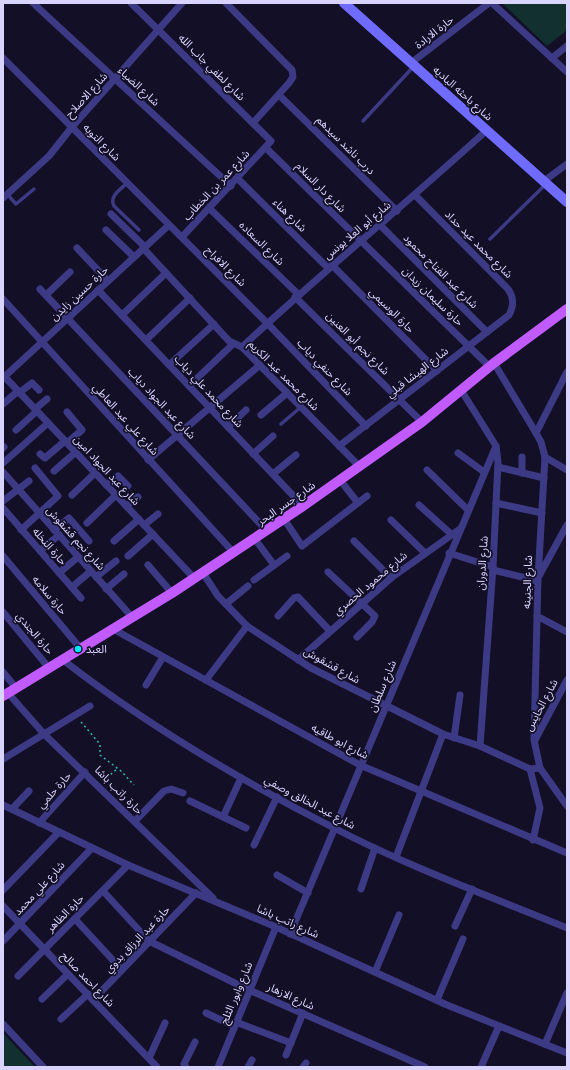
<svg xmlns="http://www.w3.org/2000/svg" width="570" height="1070" viewBox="0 0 570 1070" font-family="Raleway,'Noto Sans Arabic',sans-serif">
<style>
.green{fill:#12302f}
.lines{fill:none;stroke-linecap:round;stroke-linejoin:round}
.path{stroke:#2fb8b0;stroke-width:1.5;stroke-dasharray:2 3;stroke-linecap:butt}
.lane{stroke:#3d3a85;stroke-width:3.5}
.street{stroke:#3d3a85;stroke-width:7}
.secondary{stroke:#6f6bff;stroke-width:10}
.primary{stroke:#c25bff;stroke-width:10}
.poi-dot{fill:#00e5ff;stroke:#130f26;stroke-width:1.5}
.labels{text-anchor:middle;stroke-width:3.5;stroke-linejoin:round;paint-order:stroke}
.street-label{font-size:11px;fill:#d9d4ff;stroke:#130f26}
.poi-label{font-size:11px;fill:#d9d4ff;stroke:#130f26;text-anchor:start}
</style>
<rect width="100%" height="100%" fill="#130f26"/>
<g class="green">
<path d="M502,3H567V30L547,46Z"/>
<path d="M3,1033L35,1067H3Z"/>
</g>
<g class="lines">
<g class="path">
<path d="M81,722L100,744V755L121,771L134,785"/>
<path d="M103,781L117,769"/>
</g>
<g class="lane">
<path d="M363,121L414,66"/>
<path d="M127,183C120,190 109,196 114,206L139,230"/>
<path d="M7,194L16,204L34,189"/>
<path d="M490,239L546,184"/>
<path d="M281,424L301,407"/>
</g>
<g class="street">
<path d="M33,3L231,186"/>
<path d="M131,3L271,141L182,237"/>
<path d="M226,3L292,70L293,77L289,83L253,123"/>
<path d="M492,3L567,72"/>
<path d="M3,58L267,323L366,426"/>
<path d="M552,58L567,46"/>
<path d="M411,63L489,3"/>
<path d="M279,95L397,211"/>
<path d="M266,148L490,367"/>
<path d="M237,178L328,268"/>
<path d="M544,181L567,164"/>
<path d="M3,198L49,156L72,127L182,3"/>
<path d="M209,208L298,294"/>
<path d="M111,214L145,247"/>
<path d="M380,225L487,332"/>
<path d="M106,230L134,257"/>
<path d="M77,248L108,281"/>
<path d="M143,248L229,341L242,347L359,466"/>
<path d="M332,265L437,371"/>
<path d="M40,289L267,531"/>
<path d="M98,290L303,506"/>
<path d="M46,295L70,272"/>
<path d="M295,297L422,422"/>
<path d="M3,299L234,553"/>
<path d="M122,315L166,273"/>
<path d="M146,340L190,298"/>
<path d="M242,347C322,272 406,204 487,130"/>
<path d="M494,363L536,433L541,442L545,457L538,578L534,740L540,768L567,806"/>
<path d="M169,365L214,324"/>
<path d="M4,376L194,578"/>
<path d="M3,378L169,225"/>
<path d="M189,386L233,344"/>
<path d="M461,390L496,446L498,462L493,567L480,746"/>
<path d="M19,393L32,383L39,390"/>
<path d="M3,404L18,391"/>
<path d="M35,409L47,399"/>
<path d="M67,412L82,430L67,443"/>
<path d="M261,415L287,393"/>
<path d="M228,427L246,410"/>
<path d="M16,430L37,411"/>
<path d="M536,433L567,372"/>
<path d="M339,446L509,315C514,305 514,298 508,289L415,195"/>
<path d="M3,448L4,447"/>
<path d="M458,453L484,472"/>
<path d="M40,454L45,458L65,441"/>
<path d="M253,454L273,436"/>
<path d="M522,457V473"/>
<path d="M545,457L567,470"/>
<path d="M148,460L260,365"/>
<path d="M3,463L48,423"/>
<path d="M498,467L544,478"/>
<path d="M427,470L468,510"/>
<path d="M54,471L76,452"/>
<path d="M3,472L132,617"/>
<path d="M273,474L296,455"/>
<path d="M340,480L358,503"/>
<path d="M106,485L118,476L128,486"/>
<path d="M72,495L95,473"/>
<path d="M3,501L29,481"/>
<path d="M496,503L542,513"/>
<path d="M419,505L451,534"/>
<path d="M126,506L138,497"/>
<path d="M3,508L81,598"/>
<path d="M284,519L302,546L367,496"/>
<path d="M391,520L425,553"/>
<path d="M87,523L116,495"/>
<path d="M144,525L158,514"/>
<path d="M21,530L58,496L35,468"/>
<path d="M54,530L69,518L89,541"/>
<path d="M255,539L274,565"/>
<path d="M114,541L139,519"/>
<path d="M354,541L391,578"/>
<path d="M40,551L59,535"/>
<path d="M449,553L493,567"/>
<path d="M3,556L81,649"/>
<path d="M128,556L153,534"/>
<path d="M148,565L172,593"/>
<path d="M493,570L538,581"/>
<path d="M328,572L375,616L372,622L357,637"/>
<path d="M59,573L78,557"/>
<path d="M203,573L218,596L247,626L311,668L443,734L480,746L530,769L540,768"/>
<path d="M539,576L567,525"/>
<path d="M96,577L116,561"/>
<path d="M254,580L287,556"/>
<path d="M72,587L91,571"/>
<path d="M106,589L124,574"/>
<path d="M226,604L248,586"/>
<path d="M3,612L49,668"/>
<path d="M278,616L294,598L298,597L330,631"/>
<path d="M537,616L567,632"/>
<path d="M113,629L360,765L567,853"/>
<path d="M63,660C148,726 238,779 334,828C409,867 489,896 567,928"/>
<path d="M298,660L391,578L460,529"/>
<path d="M3,672L16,688"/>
<path d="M206,680L247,626"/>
<path d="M146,685L163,657"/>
<path d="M8,693L44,734L213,898"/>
<path d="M454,738L460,695"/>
<path d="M535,740L567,680"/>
<path d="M3,759L90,706"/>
<path d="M530,769L540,808L533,840"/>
<path d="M190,801L246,828"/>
<path d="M3,805L128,865L276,927L447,1005L567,1053"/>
<path d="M12,809L29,791"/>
<path d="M223,817L241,778"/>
<path d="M135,821L164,791L171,789L183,793"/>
<path d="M39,823L85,772"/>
<path d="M254,845L277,797"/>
<path d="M396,857L443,734"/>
<path d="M277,875L308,893"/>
<path d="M361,889L375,848"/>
<path d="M3,890L58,833"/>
<path d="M103,891L149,941L249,990L425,1067"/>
<path d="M3,906L157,1067"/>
<path d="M75,919L122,970"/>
<path d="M455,926L472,889"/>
<path d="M290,934L496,446"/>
<path d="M3,941L91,849"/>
<path d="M375,972L399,915"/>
<path d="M18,976L128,865"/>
<path d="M42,999L68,974"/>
<path d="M93,1000L196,893"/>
<path d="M437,1000L463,939"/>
<path d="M206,1013L234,1026"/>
<path d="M61,1019L88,994"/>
<path d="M236,1022L291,1043"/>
<path d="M3,1024L43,1067"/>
<path d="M545,1044L567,993"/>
<path d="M286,1055L303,1013"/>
<path d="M149,1058L165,1023"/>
<path d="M186,1067L184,1064L195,1042"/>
<path d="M218,1067L276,927"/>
<path d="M248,1067L252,1060"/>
<path d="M303,1067L306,1063"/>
<path d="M481,1067L499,1026"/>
</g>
<path class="secondary" d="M344,3L567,202"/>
<path class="primary" d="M3,696L172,593L303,506L422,422L494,363L567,309"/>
</g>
<circle class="poi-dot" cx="78" cy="649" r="4"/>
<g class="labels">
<g class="street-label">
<text transform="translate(434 32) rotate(-38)" y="4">حارة الارادة</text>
<text transform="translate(212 67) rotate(45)" y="4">شارع لطفي جاب الله</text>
<text transform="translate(139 86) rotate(43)" y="4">شارع الضياء</text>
<text transform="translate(463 93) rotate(42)" y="4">شارع باحثه الباديه</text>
<text transform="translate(86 95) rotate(-48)" y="4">شارع الاصلاح</text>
<text transform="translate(102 142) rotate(45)" y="4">شارع التوبه</text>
<text transform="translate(346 145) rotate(45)" y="4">درب ناشد سيدهم</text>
<text transform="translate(216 185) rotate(-47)" y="4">شارع عمر بن الخطاب</text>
<text transform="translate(321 187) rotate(45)" y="4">شارع دار السلام</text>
<text transform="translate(290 215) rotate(45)" y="4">شارع هناء</text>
<text transform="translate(357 230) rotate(-40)" y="4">شارع أبو العلا يونس</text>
<text transform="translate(262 243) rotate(44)" y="4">شارع السعاده</text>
<text transform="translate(479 244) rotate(45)" y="4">شارع محمد عيد حداد</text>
<text transform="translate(226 266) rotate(45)" y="4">شارع الافراح</text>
<text transform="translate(441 271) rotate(45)" y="4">شارع عبد الفتاح محمود</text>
<text transform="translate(79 293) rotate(-43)" y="4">حارة حسين زايدن</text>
<text transform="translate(433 296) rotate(44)" y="4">حارة سليمان زيدان</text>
<text transform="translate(392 310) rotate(45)" y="4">حارة الوسيمي</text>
<text transform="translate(358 343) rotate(45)" y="4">شارع نجم أبو العنين</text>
<text transform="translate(325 367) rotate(46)" y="4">شارع حنفي دياب</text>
<text transform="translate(417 372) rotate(-38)" y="4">شارع الهيشا قبلي</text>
<text transform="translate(284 375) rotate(45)" y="4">شارع محمد عبد الكريم</text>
<text transform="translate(209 391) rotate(47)" y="4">شارع محمد علي دياب</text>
<text transform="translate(162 403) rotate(47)" y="4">شارع عبد الجواد دياب</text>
<text transform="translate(126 419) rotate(48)" y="4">شارع علي عبد العاطي</text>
<text transform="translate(107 470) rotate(47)" y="4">شارع عبد الجواد امين</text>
<text transform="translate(286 503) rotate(-35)" y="4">شارع جسر البحر</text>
<text transform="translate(76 538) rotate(48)" y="4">شارع نجم قشقوش</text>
<text transform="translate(50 546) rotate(49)" y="4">حارة النخله</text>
<text transform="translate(482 563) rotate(-86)" y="4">شارع الدوران</text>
<text transform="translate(527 582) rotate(-88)" y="4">شارع الجنينه</text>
<text transform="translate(370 583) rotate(-40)" y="4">شارع محمود الحصري</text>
<text transform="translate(50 595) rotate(50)" y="4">حارة سلامه</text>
<text transform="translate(35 633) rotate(50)" y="4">حارة الجندي</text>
<text transform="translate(332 665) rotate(29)" y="4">شارع قشقوش</text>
<text transform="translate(382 686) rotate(-67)" y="4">شارع سلطان</text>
<text transform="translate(541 705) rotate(-62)" y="4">شارع الحايس</text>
<text transform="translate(340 741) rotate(28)" y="4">شارع ابو طاقيه</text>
<text transform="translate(54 790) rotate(-48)" y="4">حارة حلمي</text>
<text transform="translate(119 790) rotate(45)" y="4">حارة راتب باشا</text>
<text transform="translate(310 802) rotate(28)" y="4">شارع عبد الخالق وصفي</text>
<text transform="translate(39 888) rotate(-47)" y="4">شارع علي محمد</text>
<text transform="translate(65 913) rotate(-45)" y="4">حارة الظاهر</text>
<text transform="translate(288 921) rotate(24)" y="4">شارع راتب باشا</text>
<text transform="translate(137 939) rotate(-46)" y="4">حارة عبد الرزاق بدوي</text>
<text transform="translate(88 979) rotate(46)" y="4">شارع احمد صالح</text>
<text transform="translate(236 993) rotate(-67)" y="4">شارع وابور الثلج</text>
<text transform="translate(291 996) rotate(24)" y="4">شارع الازهار</text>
</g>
<g class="poi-label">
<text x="86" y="653">العبد</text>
</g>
</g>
<rect width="570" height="1070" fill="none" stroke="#d9d4ff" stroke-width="8"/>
</svg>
